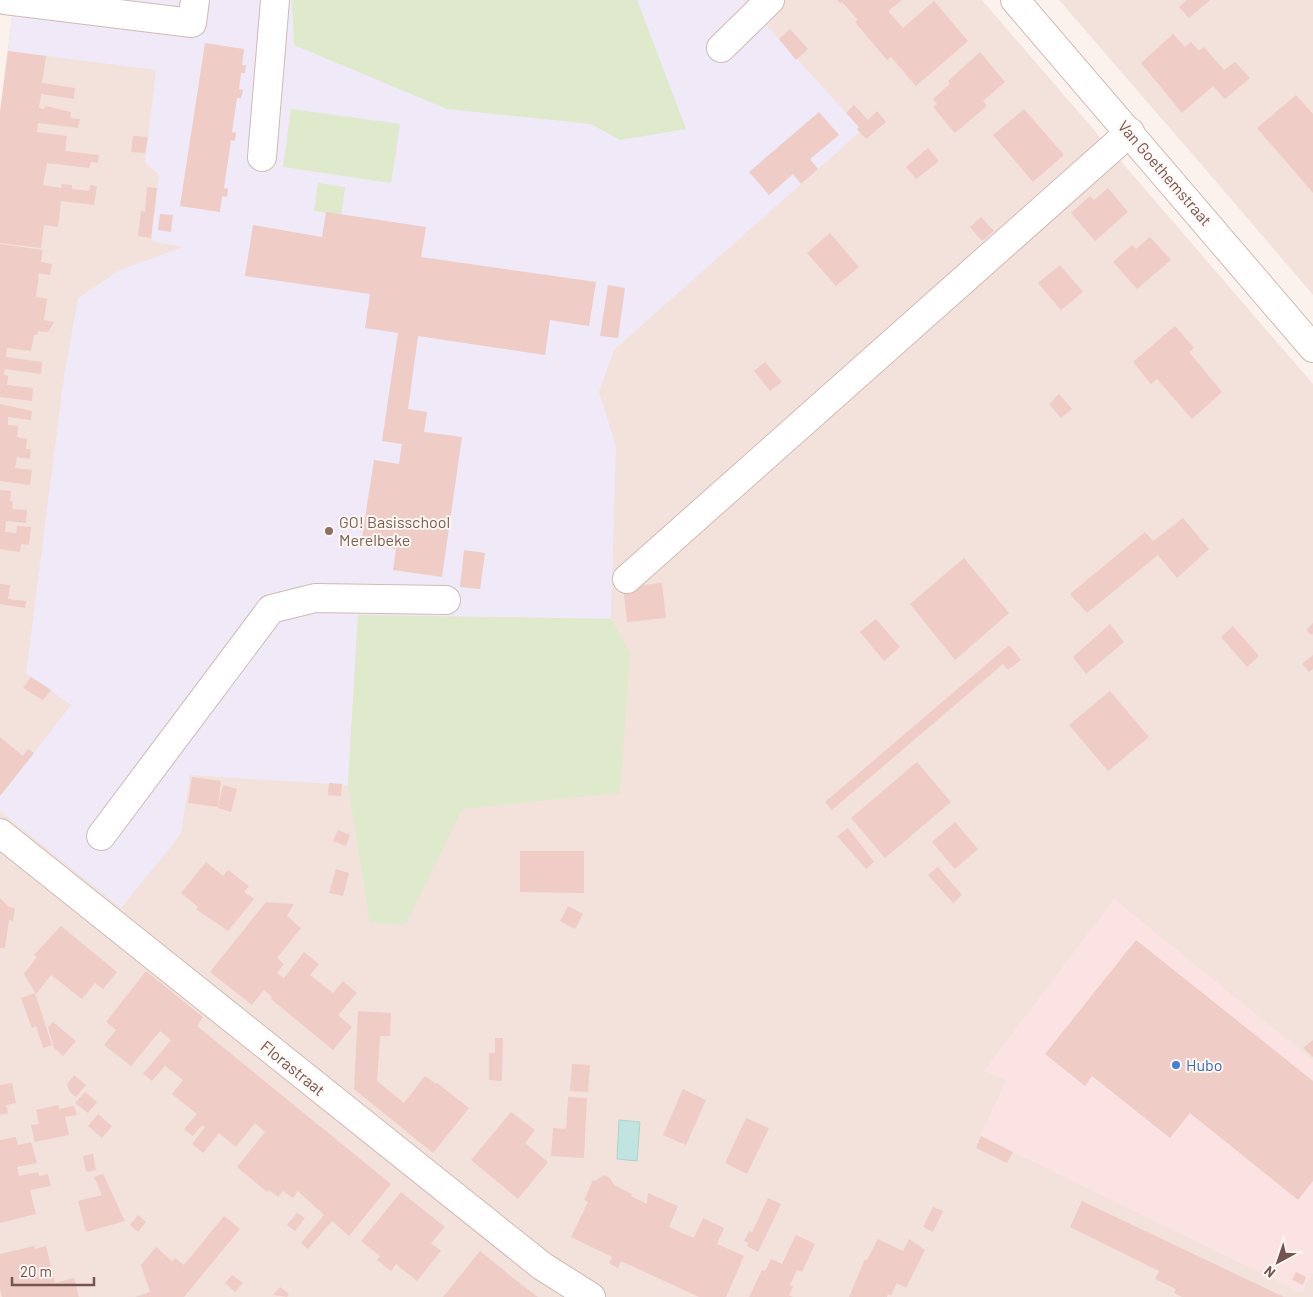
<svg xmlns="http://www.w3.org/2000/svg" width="1313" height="1297" viewBox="0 0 1313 1297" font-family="Barlow,sans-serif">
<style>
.residential{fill:#f3e2dc}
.commercial{fill:#fae3e2}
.education{fill:#efe9f8}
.green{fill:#dfe9cb}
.water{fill:#c2e4e0;stroke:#a9d5d0}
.building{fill:#efccc6}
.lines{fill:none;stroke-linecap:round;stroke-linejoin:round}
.minor-casing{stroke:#d0bab5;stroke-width:30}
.minor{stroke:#fff;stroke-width:28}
.education-dot{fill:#8d6e63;stroke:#fef7f3;stroke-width:2}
.shop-dot{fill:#3f7fe0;stroke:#fef7f3;stroke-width:2}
.labels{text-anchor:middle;stroke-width:4;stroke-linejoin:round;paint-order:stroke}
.street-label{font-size:16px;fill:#765451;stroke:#fef7f3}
.education-label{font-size:16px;fill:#785e54;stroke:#fef7f3;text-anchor:start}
.shop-label{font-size:16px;fill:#366cbe;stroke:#fef7f3;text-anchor:start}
</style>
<rect width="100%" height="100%" fill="#fbf2ed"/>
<g class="residential">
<path d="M14,0H982L1313,384V1297H0V112Z"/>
<path d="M1059,0H1313V295L1200,163Z"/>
</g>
<path class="commercial" d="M1114,899L1313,1060V1274L1311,1273L1302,1293L980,1136L1006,1081L984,1071Z"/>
<path class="education" d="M14,0H743L862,130L614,350L599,392L616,447L611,619L358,615L348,785L190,775L181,834L121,908L0,811V796L71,705L26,673L64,376L78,298L120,270L183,247L151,241L159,175L145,162L156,70L8,51Z"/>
<g class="green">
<path d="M292,0H637L686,129L620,140L591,124L447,109L294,45Z"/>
<path d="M291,109L400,124L391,183L283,167Z"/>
<path d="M318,183L345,187L341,215L314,211Z"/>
<path d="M358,615L611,619L630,654L620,793L462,809L405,925L370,923L348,785Z"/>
</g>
<path class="water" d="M619,1120L640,1122L637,1161L617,1159Z"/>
<g class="building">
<path d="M837,0H902L888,11L903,28L934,1L968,41L916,86L891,57L887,60L855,22L858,20L842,2L840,3Z"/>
<path d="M1187,0H1210L1189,18L1179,7Z"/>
<path d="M790,29L808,49L796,60L779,39Z"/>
<path d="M1173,34L1185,47L1191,42L1199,51L1204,47L1224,70L1235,62L1250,78L1225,99L1213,86L1182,113L1141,63Z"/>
<path d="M205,43L244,49L242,65H246L245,73H241L239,89L243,90L241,98H237L232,132L236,133L235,141L231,140L224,188L228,189L227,197L222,196L220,212L180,206Z"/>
<path d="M8,51L46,56L42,83L75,88L74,99L41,94L39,108L44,109L46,106L71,112L70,118L80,119L78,128L38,123L37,132L67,136L65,151L99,155L98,163L91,162L89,168L47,163L43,185L61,188L62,184L72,185V189L89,191L90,185L97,186L94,205L61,201L58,227L44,225L41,248L0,243V112Z"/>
<path d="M980,52L1005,82L983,101L987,106L955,133L933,107L937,104L933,99L950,84L948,81Z"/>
<path d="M1296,95L1313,114V193L1257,128Z"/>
<path d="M854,105L868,120L877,111L886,122L866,139L857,129L859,127L846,113Z"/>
<path d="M1024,109L1064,155L1033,182L993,135Z"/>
<path d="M819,112L839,135L810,159L818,169L801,184L793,174L769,195L749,172Z"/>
<path d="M133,136L148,137L145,153L131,152Z"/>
<path d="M928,148L939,161L916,179L906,167Z"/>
<path d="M147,187L157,188L151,238L138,236L141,211L145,212Z"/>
<path d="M1108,188L1128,212L1095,241L1071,213L1090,196L1094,200Z"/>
<path d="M326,212L426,227L421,257L596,282L589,326L550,320L545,355L418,336L408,409L427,412L424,432L462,437L442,577L393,570L396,549L361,544L374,460L399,464L402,444L382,441L398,333L365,328L370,294L245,276L253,225L322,237Z"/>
<path d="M160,214L173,215L171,232L158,230Z"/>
<path d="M981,217L994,231L982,241L970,227Z"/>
<path d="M830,233L859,267L836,286L807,253Z"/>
<path d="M1150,237L1171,260L1137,289L1113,262L1132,245L1136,249Z"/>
<path d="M0,244L43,250L41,262L52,264L50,275L39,273L36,297L47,299L44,320L54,322L48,332L38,331L37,335H34L31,351L7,348L6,357L42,362L41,374L5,369L4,375L8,376L7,385L33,388L32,401L0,397Z"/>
<path d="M1060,265L1083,292L1061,310L1038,283Z"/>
<path d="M608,285L625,288L618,338L600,336Z"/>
<path d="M1175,326L1194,348L1189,352L1222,392L1192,419L1157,379L1151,384L1133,362Z"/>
<path d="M765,362L782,382L770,391L754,371Z"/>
<path d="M1059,394L1072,409L1061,418L1049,404Z"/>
<path d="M0,404L32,411L31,420L8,417V425L18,426L17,437L27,439L26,449H31L30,459L17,457L15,468L32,470L30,485L0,481Z"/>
<path d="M0,490L11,491L10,501L13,502L12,509L27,510L26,523L6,521L5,532L16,533L17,526L31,527L29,545L21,544L20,552L0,549Z"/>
<path d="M1183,518L1209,549L1177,578L1158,555L1087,613L1070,594L1145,532L1153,541Z"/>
<path d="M464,550L485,553L480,589L460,587Z"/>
<path d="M964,558L1009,613L955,660L910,604Z"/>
<path d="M662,583L666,618L627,622L623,587Z"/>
<path d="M0,584L10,585L8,599L26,601L25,608L0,604Z"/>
<path d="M876,619L900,647L884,661L860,632Z"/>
<path d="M1313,623V634L1311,635L1306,630Z"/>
<path d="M1110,624L1124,642L1086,674L1073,657Z"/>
<path d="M1233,626L1259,656L1247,667L1221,637Z"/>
<path d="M1009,645L1021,660L1008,670L1003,664L832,810L825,802Z"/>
<path d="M1313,655V669L1309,672L1302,664Z"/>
<path d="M31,677L51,690L43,700L23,688Z"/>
<path d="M1110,691L1149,737L1108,771L1069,725Z"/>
<path d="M0,737L23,756L28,749L34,753L0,796Z"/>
<path d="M917,762L951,802L885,858L851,818Z"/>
<path d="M192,777L221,781L218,807L188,803Z"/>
<path d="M329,783L342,784L341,796L328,795Z"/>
<path d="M223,785L237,789L231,812L218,808Z"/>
<path d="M955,822L978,849L955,869L932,842Z"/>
<path d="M848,828L874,862L866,869L837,836Z"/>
<path d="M338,830L350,835L346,846L333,841Z"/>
<path d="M520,851H584V893L520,892Z"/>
<path d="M206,862L223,876L228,870L249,886L244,892L254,899L228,931L196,909L198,907L181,893Z"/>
<path d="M938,867L962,895L953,903L928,875Z"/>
<path d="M336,869L349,873L343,896L329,893Z"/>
<path d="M0,898L9,907L15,908L13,921L9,920L5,948H0Z"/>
<path d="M266,902L294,904L287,916L301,928L277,958L284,964L277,973L284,978L304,952L319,964L310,975L333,993L343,981L357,993L338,1015L352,1027L333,1050L271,999L272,997L264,990L252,1005L210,972Z"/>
<path d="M568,906L583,914L575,929L560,921Z"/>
<path d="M61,926L117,972L103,989L95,983L82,999L51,975L36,994L24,974L37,957L34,955Z"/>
<path d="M1136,940L1313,1081V1181L1298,1200L1190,1113L1170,1138L1092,1076L1085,1086L1045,1054Z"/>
<path d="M146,971L203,1017L197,1026L391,1184L349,1236L332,1221L308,1249L301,1243L324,1215L298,1191L293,1198L283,1191L278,1197L269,1190L267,1192L237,1167L265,1132L255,1123L236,1147L219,1133L203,1153L192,1144L205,1127L202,1125L193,1136L184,1129L197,1114L172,1094L183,1080L165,1066L152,1081L143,1074L171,1040L160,1031L131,1066L104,1045L116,1030L106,1022Z"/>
<path d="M35,993L52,1045L43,1048L36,1026L32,1028L21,998Z"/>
<path d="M358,1011L391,1013L390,1036H380L377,1081L404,1103L425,1076L436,1084L437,1083L469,1108L433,1153L354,1089Z"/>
<path d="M53,1022L76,1041L63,1056L54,1048L48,1027Z"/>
<path d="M495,1038H503L502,1081L489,1080V1053H495Z"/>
<path d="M1313,1040V1057L1303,1048Z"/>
<path d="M572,1064L590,1065L588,1092L570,1091Z"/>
<path d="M74,1075L86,1085L76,1097L69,1091L67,1084Z"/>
<path d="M12,1083L16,1103L6,1105L8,1113L0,1115V1085Z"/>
<path d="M683,1089L706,1100L686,1145L663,1135Z"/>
<path d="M85,1092L97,1102L88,1113L75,1103Z"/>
<path d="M568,1097L587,1098L584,1158L551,1156L553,1128L566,1129Z"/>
<path d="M58,1105L59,1109L74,1106L77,1115L65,1117L69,1135L35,1142L31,1125L39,1124L36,1110Z"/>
<path d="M511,1112L535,1130L525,1143L548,1162L518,1199L471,1160Z"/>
<path d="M98,1114L112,1126L102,1138L88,1126Z"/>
<path d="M746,1118L769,1128L747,1174L725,1163Z"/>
<path d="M981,1136L1013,1152L1007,1163L976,1148Z"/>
<path d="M16,1137L18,1145L31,1142L37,1163L17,1167L19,1176L38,1172L39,1176L48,1174L51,1186L30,1190L36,1214L0,1223V1140Z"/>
<path d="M93,1154L96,1170L86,1172L83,1156Z"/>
<path d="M103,1174L125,1221L86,1232L78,1201L102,1195L94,1177Z"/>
<path d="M604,1175L610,1178L614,1185L632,1194L631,1196L647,1204L648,1193L678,1206L669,1227L694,1238L703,1218L724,1228L717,1244L744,1256L726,1297H699L621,1261L618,1268L609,1263L612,1257L571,1237L588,1202L584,1200L593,1180L595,1181Z"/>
<path d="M401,1192L445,1227L431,1243L441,1251L417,1281L396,1264L391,1271L377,1260L380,1256L361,1241Z"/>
<path d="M768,1198L781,1204L758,1252L747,1246L748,1243L744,1241L749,1231L752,1232Z"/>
<path d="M1082,1201L1284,1297H1182L1174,1293L1176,1289L1155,1279L1159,1271L1070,1227Z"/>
<path d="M933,1207L943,1211L933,1232L923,1227Z"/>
<path d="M297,1213L305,1218L295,1231L287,1225Z"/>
<path d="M138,1215L146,1222L138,1232L130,1225Z"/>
<path d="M224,1216L240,1229L184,1297H135L150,1292L141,1265L156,1247L172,1261L175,1258L184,1265Z"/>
<path d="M796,1235L815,1244L802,1272L797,1270L790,1285L793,1287L789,1295L793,1297H749L762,1270L765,1271L771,1259L782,1264Z"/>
<path d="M878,1239L903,1251L909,1239L925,1250L906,1288L897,1283L891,1295L888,1294L887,1297H849L865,1259L867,1260Z"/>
<path d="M34,1246L35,1249L46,1246L55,1283L74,1278L79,1297H2L0,1288V1254Z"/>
<path d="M480,1251L522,1285L538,1297H443Z"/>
<path d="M1296,1272L1306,1277L1303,1285L1292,1280Z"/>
<path d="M232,1275L243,1283L235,1292L225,1283Z"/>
<path d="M280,1287L289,1294L287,1297L273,1295Z"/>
</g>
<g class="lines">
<defs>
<g id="minor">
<path d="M5,0L192,23L195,0"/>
<path d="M1015,0L1313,348"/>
<path d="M721,48L770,0"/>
<path d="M262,157L275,0"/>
<path d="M627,579L1130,132"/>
<path d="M0,833L542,1266L591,1297"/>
<path d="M101,836L271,609L315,598L446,600"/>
</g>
</defs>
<use href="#minor" class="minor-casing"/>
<use href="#minor" class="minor"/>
</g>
<circle class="education-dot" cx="329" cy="531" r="5"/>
<circle class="shop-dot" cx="1176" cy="1065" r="5"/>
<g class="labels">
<g class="street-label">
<text transform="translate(1165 173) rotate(49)" y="6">Van Goethemstraat</text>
<text transform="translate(293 1068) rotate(39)" y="6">Florastraat</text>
</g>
<g class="education-label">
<text x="339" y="528">GO! Basisschool<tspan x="339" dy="18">Merelbeke</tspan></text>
</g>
<g class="shop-label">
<text x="1186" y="1071">Hubo</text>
</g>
</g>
<g transform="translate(1278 1262) rotate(220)" stroke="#fef7f3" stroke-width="4" paint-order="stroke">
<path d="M0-4L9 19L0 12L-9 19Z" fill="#765451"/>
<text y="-8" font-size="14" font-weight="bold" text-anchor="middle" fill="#765451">N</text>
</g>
<path d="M12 1277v8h82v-8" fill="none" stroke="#765451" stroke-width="2.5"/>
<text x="20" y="1277" font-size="15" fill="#765451" stroke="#fef7f3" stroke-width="4" paint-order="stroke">20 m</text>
</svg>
